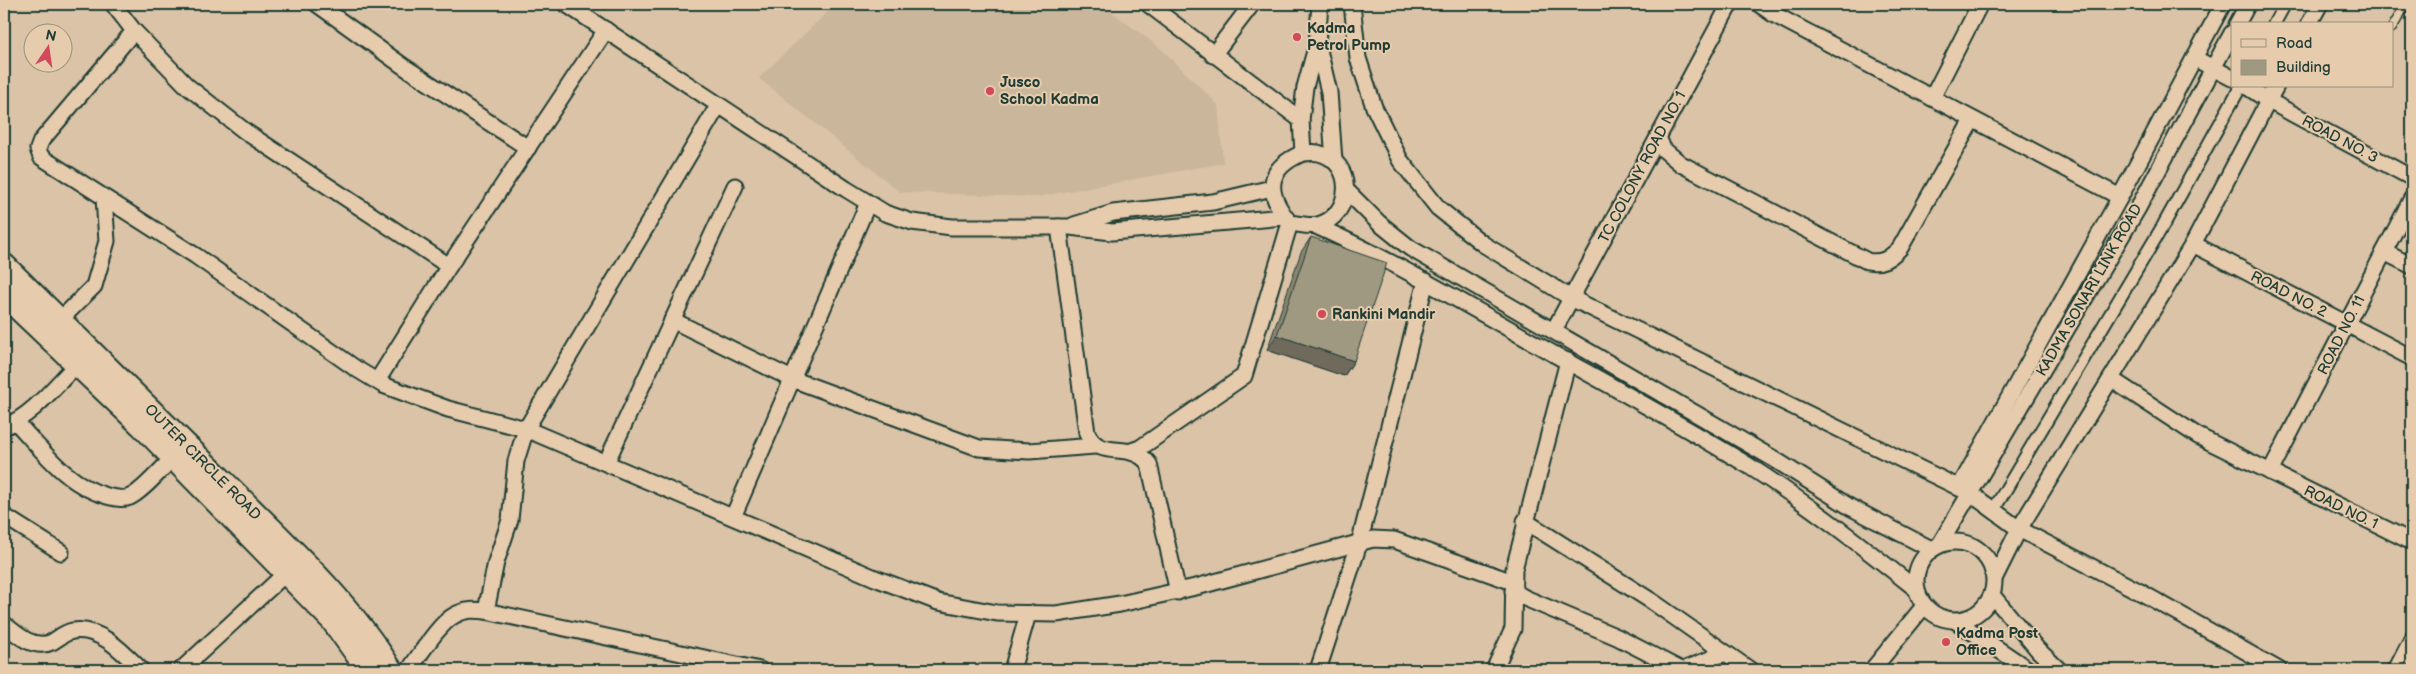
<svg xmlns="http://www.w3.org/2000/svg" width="2416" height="674" viewBox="0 0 2416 674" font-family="'Balsamiq Sans',sans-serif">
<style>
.built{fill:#c9b69b}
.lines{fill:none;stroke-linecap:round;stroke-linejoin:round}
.service-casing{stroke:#1f3d34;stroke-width:11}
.pedestrian-casing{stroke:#1f3d34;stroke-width:15}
.minor-casing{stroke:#1f3d34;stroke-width:19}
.secondary-casing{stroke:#1f3d34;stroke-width:26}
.service{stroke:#e6cbad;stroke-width:8}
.pedestrian{stroke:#e6cbad;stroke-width:11}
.minor{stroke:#e6cbad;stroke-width:15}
.secondary{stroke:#e6cbad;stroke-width:22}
.wall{fill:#8a8470;stroke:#1f3d34}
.shaded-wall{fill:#706b5b;stroke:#1f3d34}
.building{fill:#a09982;stroke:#1f3d34}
.poi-dot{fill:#d1495b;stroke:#e6cbad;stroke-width:2}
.labels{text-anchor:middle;stroke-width:4;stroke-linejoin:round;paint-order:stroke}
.poi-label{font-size:15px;font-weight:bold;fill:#1f3d34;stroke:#e6cbad;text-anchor:start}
.street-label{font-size:15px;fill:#1f3d34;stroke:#e6cbad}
</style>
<rect width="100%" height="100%" fill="#dac3a6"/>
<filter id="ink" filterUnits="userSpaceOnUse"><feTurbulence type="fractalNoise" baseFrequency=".02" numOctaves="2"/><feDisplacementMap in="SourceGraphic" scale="10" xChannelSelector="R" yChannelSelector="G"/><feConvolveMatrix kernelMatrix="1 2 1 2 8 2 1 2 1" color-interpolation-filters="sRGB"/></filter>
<g filter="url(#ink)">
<path class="built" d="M836,4H1101L1160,48L1218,105L1223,163L1036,197L900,192L759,78Z"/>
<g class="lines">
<defs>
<path id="service" d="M2392,28L2406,4"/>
<g id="pedestrian">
<path d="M2274,24L2285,4"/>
<path d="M1993,511L2164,224L2241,86"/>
</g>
<g id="minor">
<path d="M113,4L134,31L187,86L246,132L449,266"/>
<path d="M317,4L403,66L528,148"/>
<path d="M566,4L846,189L885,213L912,222L952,227H1070L1112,232L1285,217"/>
<path d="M1148,4L1301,120"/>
<path d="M1352,4L1358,58L1374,107L1400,160L1438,208L1483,244L1571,298L1970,493L2019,529L2142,593L2279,670"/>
<path d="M1759,4L1773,14L2120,197"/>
<path d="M2237,24L2248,4"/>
<path d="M2309,24L2320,4"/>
<path d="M134,31L41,141L38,149L41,157L196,256L355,368L383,385L448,409L526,429L875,578L938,602L997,613L1056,614L1120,604L1200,586L1373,539L1394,540L1513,582"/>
<path d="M1318,46L1329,92L1334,161"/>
<path d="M1213,55L1252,4"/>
<path d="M2194,58L2232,78"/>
<path d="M2246,86L2269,101L2412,178"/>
<path d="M1932,98L1980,4"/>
<path d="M1658,137L1663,149L1681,164L1867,261C1882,264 1889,259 1900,248L1972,120"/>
<path d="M1303,153C1307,153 1313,152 1318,153C1356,161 1353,216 1318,225C1310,227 1299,224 1290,223C1266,194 1264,169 1303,153Z"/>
<path d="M1303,153L1301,120L1305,87L1317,44L1320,4"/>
<path d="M1347,191L1379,223L1410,248L1774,459L1850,507L1931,549"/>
<path d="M1074,225L1113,213L1213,202L1272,188"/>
<path d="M1316,226C1392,260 1463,303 1536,344C1607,384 1679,423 1749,466C1807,503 1862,546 1916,589"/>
<path d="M1059,227L1087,433C1100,462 1130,439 1149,464L1178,592"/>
<path d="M2193,244L2412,358"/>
<path d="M2384,252L2412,266"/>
<path d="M60,320L94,286L107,241L104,198"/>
<path d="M672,320L792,379L979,448L1029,451L1095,446"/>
<path d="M1554,330L1730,4"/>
<path d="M2111,379L2198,436L2412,542"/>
<path d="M377,381L449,266L606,30"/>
<path d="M16,422C43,451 68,486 107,496C115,498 123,500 130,497C143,491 162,468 173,458"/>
<path d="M4,427C33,415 54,387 76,365"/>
<path d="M1131,451L1140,448L1244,376L1290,223"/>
<path d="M606,463L735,186"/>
<path d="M2270,472L2412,198"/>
<path d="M1959,488L2120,197L2223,4"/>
<path d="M4,516L61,552"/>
<path d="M733,517L868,203"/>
<path d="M1525,521L1653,602L1750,670"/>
<circle cx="1955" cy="581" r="39"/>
<path d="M1940,544L2138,208L2232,33"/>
<path d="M1995,577L2019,529L2193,244L2276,86"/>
<path d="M1513,591L1525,598L1617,637L1681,670"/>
<path d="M1992,595L2038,650L2059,670"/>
<path d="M486,611L496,562L510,520L516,461L526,429L718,106"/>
<path d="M1956,621L2029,670"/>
<path d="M4,624C17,635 34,650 52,642C59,638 65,632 73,631C99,626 124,653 141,670"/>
<path d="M181,670L286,573"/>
<path d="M409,670C420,655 439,623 455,615C465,609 476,610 486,611L760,670"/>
<path d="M1012,670L1028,614"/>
<path d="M1318,670L1359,544L1426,281"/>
<path d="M1494,670L1513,629L1514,569L1568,361"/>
<path d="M1683,670L1725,653"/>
<path d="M1872,670L1924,606"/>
<path d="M2396,670L2412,639"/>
</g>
<g id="secondary">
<path d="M4,265C78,338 151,411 225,483C282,540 349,601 391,670"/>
<path d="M4,295L141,425L332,620L368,670"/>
</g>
</defs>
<use href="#service" class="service-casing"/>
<use href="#pedestrian" class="pedestrian-casing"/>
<use href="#minor" class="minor-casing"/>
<use href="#secondary" class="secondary-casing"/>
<use href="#service" class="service"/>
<use href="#pedestrian" class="pedestrian"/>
<use href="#minor" class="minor"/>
<use href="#secondary" class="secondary"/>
</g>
<path class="wall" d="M1311,237L1354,361L1344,376L1267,350L1301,252Z"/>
<path class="shaded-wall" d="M1277,335L1354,361L1344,376L1267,350Z"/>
<path class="building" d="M1311,237L1387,263L1354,361L1277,335Z"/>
</g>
<g class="poi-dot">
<circle cx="1297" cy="37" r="5"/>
<circle cx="990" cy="91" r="5"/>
<circle cx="1322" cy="314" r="5"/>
<circle cx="1946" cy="642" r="5"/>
</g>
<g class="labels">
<g class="poi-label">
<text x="1307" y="33">Kadma<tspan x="1307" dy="17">Petrol Pump</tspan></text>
<text x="1000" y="87">Jusco<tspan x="1000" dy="17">School Kadma</tspan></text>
<text x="1332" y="319">Rankini Mandir</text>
<text x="1956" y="638">Kadma Post<tspan x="1956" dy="17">Office</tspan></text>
</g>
<g class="street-label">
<text transform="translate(2340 139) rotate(28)" y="5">ROAD NO. 3</text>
<text transform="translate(1642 167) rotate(-62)" y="5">TC COLONY ROAD NO. 1</text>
<text transform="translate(2089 290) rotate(-60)" y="5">KADMA SONARI LINK ROAD</text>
<text transform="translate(2289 294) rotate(27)" y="5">ROAD NO. 2</text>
<text transform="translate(2341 335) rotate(-63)" y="5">ROAD NO. 11</text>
<text transform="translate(203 462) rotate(45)" y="5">OUTER CIRCLE ROAD</text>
<text transform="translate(2341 507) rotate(26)" y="5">ROAD NO. 1</text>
</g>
</g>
<rect width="2416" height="674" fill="none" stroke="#e6cbad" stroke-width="20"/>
<rect x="10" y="10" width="2396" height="654" fill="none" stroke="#1f3d34" stroke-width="2" filter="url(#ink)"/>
<rect x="2231" y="22" width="162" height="65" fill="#e6cbad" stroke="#96927d"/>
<rect x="2241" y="39" width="25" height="8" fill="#e6cbad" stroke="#96927d"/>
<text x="2276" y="48" font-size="15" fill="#1f3d34">Road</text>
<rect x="2241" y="60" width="25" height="15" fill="#a09982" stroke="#96927d"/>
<text x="2276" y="72" font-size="15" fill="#1f3d34">Building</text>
<g transform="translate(48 48) rotate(13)"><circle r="24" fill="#e6cbad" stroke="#96927d"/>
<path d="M0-4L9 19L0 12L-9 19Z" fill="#d1495b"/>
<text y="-8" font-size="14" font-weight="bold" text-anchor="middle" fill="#1f3d34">N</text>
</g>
</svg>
